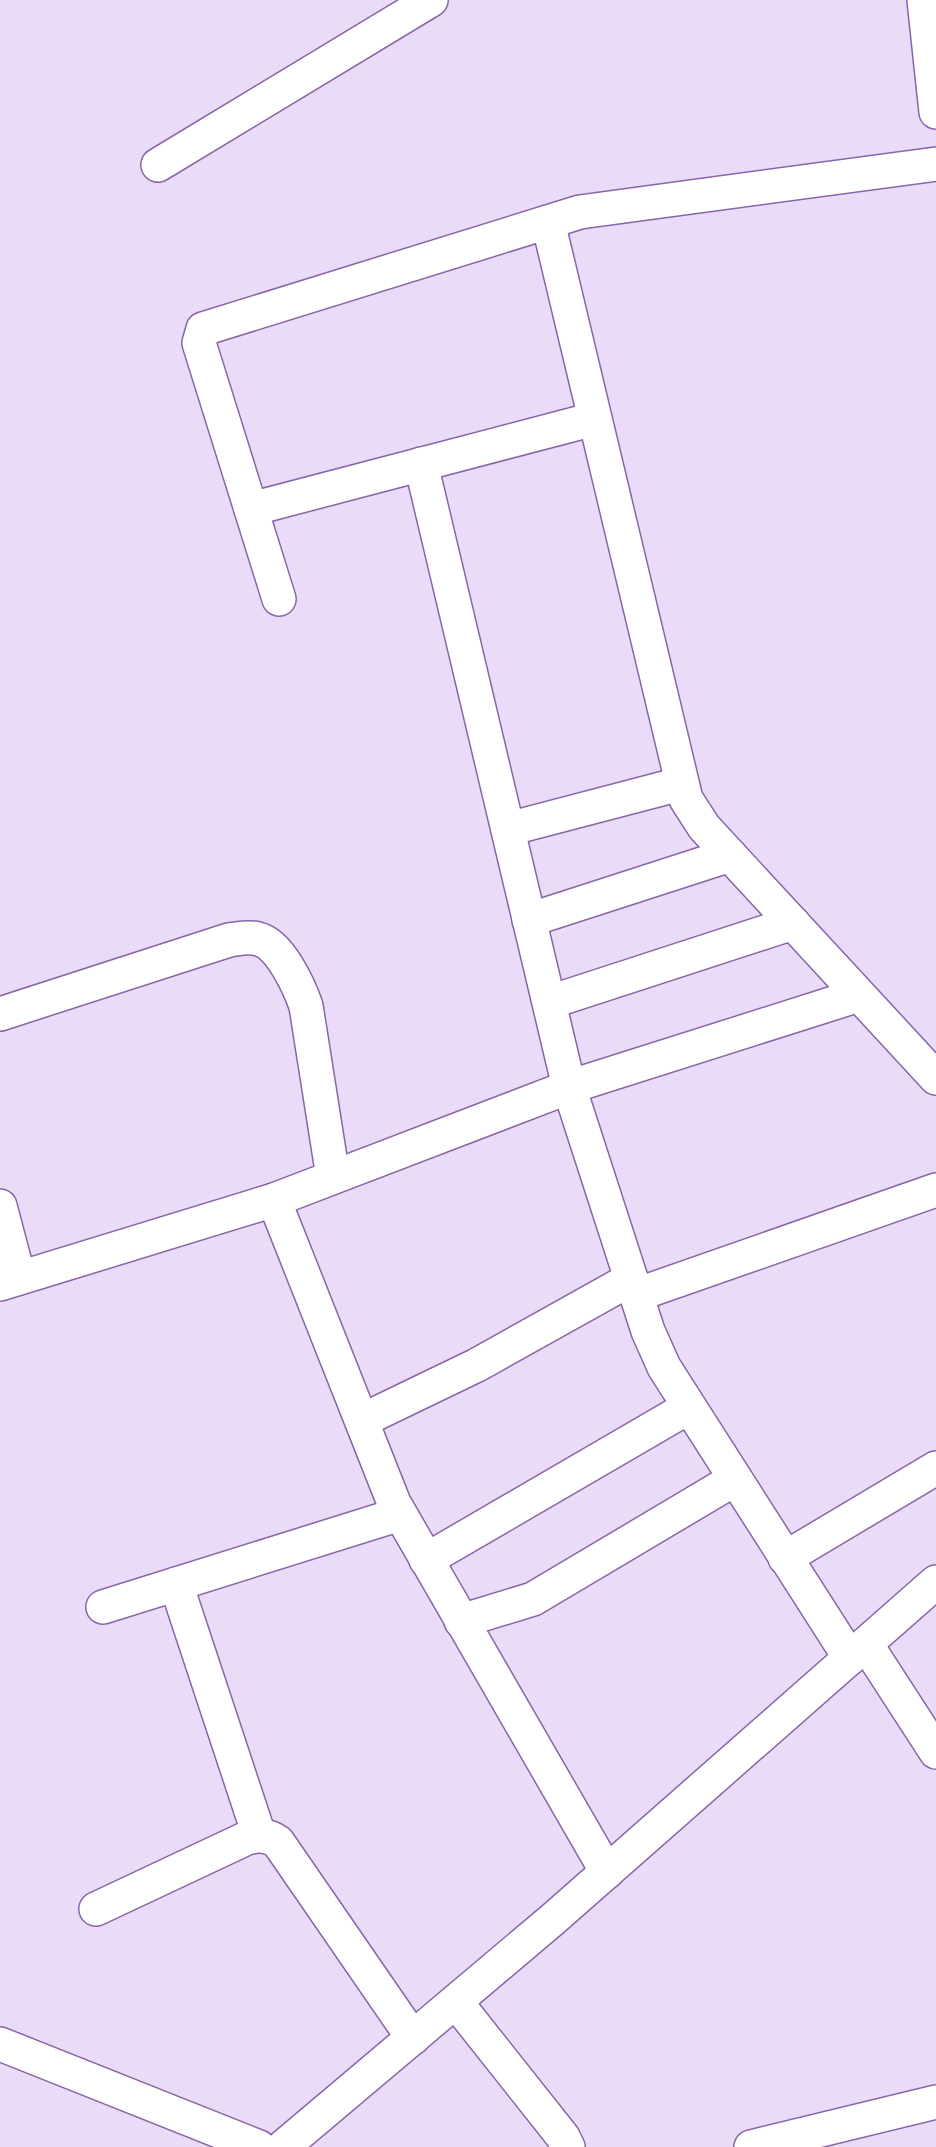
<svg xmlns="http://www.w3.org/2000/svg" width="936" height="2147" viewBox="0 0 936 2147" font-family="Roboto,sans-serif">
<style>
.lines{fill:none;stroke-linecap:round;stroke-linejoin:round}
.minor-casing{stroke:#8865a8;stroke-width:36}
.minor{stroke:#fff;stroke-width:33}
</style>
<rect width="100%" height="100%" fill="#eadbf9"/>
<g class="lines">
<defs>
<g id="minor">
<path d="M924,0L936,112"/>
<path d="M158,165L431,0"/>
<path d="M548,222L686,799L704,827L936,1078"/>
<path d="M421,464L569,1087L648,1331L664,1367L850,1658"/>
<path d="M251,509L594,419"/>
<path d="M279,599L199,343L203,329L580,212L936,164"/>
<path d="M508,829L680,784"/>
<path d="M529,920L730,855"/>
<path d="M550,1002L793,923"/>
<path d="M0,1014L229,940C238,939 248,936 258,939C280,944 299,986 306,1006L333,1177"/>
<path d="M274,1200L394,1503L607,1872"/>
<path d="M0,1206L19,1278"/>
<path d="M0,1284L274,1200L569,1087L859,995"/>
<path d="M636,1295L936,1190"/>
<path d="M363,1420L477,1365L631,1279"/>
<path d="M785,1558L936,1468"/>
<path d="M426,1560L689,1407"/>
<path d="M176,1584L259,1835"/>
<path d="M103,1607L400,1514"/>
<path d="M461,1621L533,1599L735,1479"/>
<path d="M866,1644L936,1752"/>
<path d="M96,1909L247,1838C259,1835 268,1835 278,1842L413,2038"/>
<path d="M456,2002L563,2137L568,2147"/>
<path d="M0,2044L259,2147"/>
<path d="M283,2147L552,1920L936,1582"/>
<path d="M751,2147L936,2102"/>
</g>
</defs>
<use href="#minor" class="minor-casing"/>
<use href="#minor" class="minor"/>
</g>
</svg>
